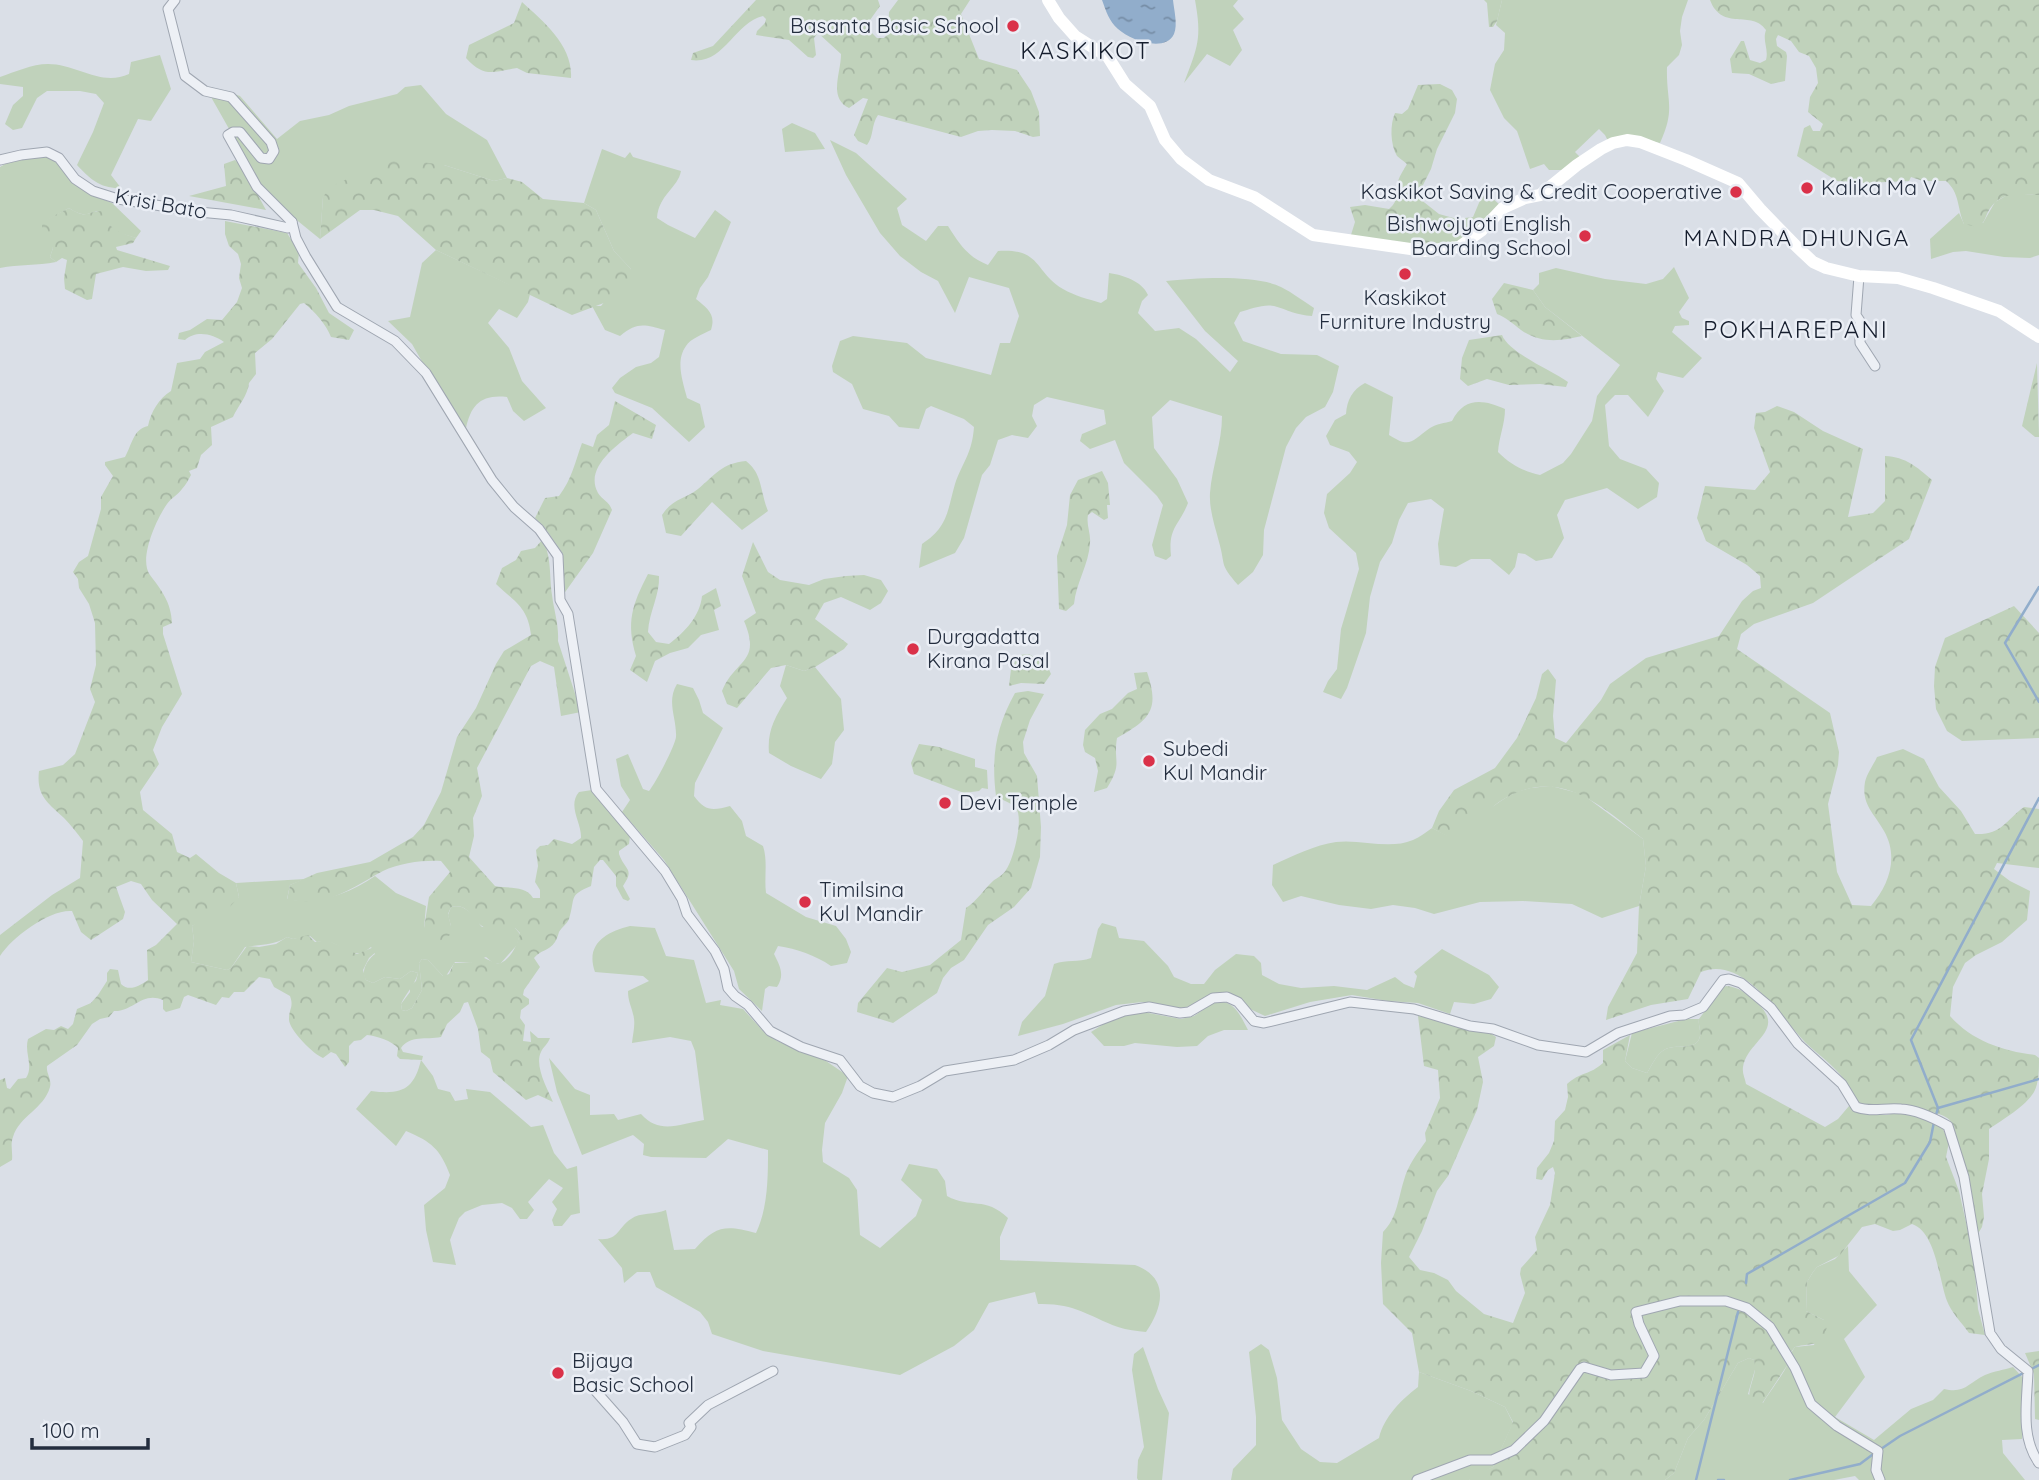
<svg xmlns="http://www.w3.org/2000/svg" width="2039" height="1480" viewBox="0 0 2039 1480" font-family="Quicksand,sans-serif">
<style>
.grass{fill:#c0d2bb}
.forest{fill:url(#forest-crowns)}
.water{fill:url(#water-ripples)}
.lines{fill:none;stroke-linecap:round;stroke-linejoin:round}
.stream{stroke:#91adcb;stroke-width:2.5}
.street-casing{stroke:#9fa6b1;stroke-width:11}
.street{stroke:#edf0f5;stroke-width:9}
.secondary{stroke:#fff;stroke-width:12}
.poi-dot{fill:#da3149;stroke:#eaeef5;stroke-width:2.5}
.labels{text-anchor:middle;stroke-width:5;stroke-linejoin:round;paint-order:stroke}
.poi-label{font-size:21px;fill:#232d3e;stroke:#eaeef5;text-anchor:start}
.street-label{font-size:21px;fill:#232d3e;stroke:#eaeef5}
.neighbourhood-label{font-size:23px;letter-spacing:2px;fill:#161e2e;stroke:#eaeef5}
.quarter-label{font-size:24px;letter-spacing:2px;fill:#161e2e;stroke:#eaeef5}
</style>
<defs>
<pattern id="forest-crowns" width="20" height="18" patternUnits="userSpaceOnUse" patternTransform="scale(1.75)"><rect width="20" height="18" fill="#c0d2bb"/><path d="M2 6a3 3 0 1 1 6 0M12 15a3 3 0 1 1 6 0" fill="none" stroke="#a5b5a2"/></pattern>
<pattern id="water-ripples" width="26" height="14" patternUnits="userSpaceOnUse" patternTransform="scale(1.75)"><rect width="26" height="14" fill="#91adcb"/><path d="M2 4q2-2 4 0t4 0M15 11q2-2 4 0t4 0" fill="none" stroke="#768da6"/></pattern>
</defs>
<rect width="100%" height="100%" fill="#dadfe7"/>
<g class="grass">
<path d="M1195,0H1238L1233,6L1244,19L1233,30L1242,50L1230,66L1207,54L1184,83C1198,46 1202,39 1195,0Z"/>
<path d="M1502,0H1688L1682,17L1680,31L1682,45L1679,55L1667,67C1666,102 1676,108 1660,143L1646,140L1608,141L1605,135L1599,129L1575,152L1582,159L1565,170H1549L1544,164L1530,169L1517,131L1504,118L1490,90L1495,64L1504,50L1505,33L1496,25Z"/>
<path d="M160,55L171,89L151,121L138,119L111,175L121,188C101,189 90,179 77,165L93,132L104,103L96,94L80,91H47L37,98L22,128L13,130L5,124L13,105L23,96V87L0,84V77C15,72 32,64 48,64C77,64 101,87 129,74L131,62Z"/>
<path d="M421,85L446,114L487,140L507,178L494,181L444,165L323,197L320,239L288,213L262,187L211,97L222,90L240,96L277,139L300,121L329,115L349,106L397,94L405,87Z"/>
<path d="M792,123L815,133L825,149L785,152L782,129Z"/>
<path d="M830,140L856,153L907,199L897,208L902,225L926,241L938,226H948C960,245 968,257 988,265L998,251C1042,248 1034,272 1063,289C1075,296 1088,299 1101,303L1107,299L1109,273C1123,275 1142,281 1148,295L1142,301L1138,313L1155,331L1179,328L1196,339L1230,372L1238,361L1205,331L1166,281C1195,278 1255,274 1281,287C1293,293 1303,301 1314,308L1312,316C1296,315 1288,310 1274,306C1263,304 1251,309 1240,312L1234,323L1243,341L1281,354L1317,355L1339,366L1333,392L1325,407L1306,417L1296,428L1286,447L1264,530L1263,555L1253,572L1238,585C1219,563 1226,567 1219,542C1215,526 1209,510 1210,493C1212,467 1222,443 1222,416L1170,400L1152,417L1154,448L1177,479L1188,503C1179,526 1168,527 1171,556L1166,560L1155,556L1152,545L1163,505L1157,496L1124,463L1115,440L1090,449L1080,441L1082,434L1106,424L1104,410L1047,397L1034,405L1032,416L1037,426L1028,438L1012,435L998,440L990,465L982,475L964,538L955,553L919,568L922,544C948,527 947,512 955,484C963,461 972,454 974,427L964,419L931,406L926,409L919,429L899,427L889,416L863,409L852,384L833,372L832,366L840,341L853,336L907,343L926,358L991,375L1000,343H1010L1019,316L1009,288L969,277L955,313L938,281L921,272L900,256L880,233L846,175Z"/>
<path d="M602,149L625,158L630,152L633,157L681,171C678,188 659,194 657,218L668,225L695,238L715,210L731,222L708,277L700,288L696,299C708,309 716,314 711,330C703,334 690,339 686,346C675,361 683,382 687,398L700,404L705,427L689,442L652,408L615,393L612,388L620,378L636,367L651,363L659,357L665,330C645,325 638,321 620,336L605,330L592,306H601L631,269L614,251L596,210L584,203Z"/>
<path d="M49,156L59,163L92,195L112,203L141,231L136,238L116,232L97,211C85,216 79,215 69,208L42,223V230L53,248L50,257L56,262C37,266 19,264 0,268V167L12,160Z"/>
<path d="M2011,193L2039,195V255L2030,258L2004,257L1966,251L1953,252L1931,259L1930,239L1959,213L1964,224L1983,223L1995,202Z"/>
<path d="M436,250L530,294L528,302L517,318L499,309L488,323L509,348L522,381L546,408L524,421L513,411L507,397C481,394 471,405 466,428L441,395L412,344L388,321L410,317L422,263Z"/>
<path d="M1674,267L1689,298L1679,312L1682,318L1689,321V325L1675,326L1672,332L1702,358L1683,378L1658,372L1656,379L1664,391L1648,417L1628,395H1615L1605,405L1609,446L1620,459L1646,469L1659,483L1657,497L1638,509L1607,488L1565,500L1557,515L1564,538L1552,558L1536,561L1525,554L1518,553L1515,567L1509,575L1490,559H1471L1456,567L1440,565L1438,544L1444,509L1431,499L1408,503L1399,520L1392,543L1380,562L1370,597L1366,633L1347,688L1341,699L1323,692L1328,681L1337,669L1341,629L1359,569L1356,553L1329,528L1324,513L1327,494L1350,473L1357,462L1349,452L1330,445L1326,436L1335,420L1346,414C1347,400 1352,390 1365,383L1393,397L1389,435C1411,449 1411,441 1430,428C1436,424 1445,423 1452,421C1464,397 1483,399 1505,409C1505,424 1499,437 1498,452C1511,465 1523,471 1540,475L1563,463L1571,454L1592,421L1597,396L1620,365L1545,307L1533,290L1539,284V273L1556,268L1605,279L1646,284L1663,279Z"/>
<path d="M786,665L804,671L815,667L841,699L844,730L835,742L832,764L821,779L791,766L769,753C767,731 775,717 787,698L780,686Z"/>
<path d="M677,684L693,688L699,700L703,713L723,728L695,783L694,796C705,811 712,811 730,806L742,821L746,836L763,846C768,861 764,877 766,893L806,917L836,926L846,939L851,952L847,963L831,966C815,955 797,949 778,946L774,954C780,966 785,975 777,987L769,986L765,989L762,1011L739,989L734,971L664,860L622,812L630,800L621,786L616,759L628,754L643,789L649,791C655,784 675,746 676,737C677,718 666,702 677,684Z"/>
<path d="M1551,786L1582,794L1643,839L1646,866L1639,906L1602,918L1572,904L1523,901L1480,902L1434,914L1415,908L1393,905L1371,909L1339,905L1301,896L1283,902L1272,885L1273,865C1293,856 1315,845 1336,842C1362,839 1389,850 1413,840C1420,837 1426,832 1432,828L1452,838C1472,824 1501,796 1523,790C1532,787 1542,787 1551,786Z"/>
<path d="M375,876L396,893L426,906L424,928L451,926L448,915L451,907C466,903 473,916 482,927L515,928L520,934L517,945L500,964L493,963L486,957L471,963L455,962L446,976H443L428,960L422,959L419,963L422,990L412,1008L406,1011L402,1010L401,1004L410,992V986L416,981L418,973L411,971L400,979L385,977L373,983L366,980C360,971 368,959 375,954L371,947C349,966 339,935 317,942L310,936L293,939L287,937C273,946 261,944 245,947L231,968L227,970L191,962L194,941L192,926L239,897L236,883L305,879L290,885L287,899C318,905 349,894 375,876Z"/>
<path d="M1102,923L1116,927L1119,938L1144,941L1168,966L1174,977L1191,984H1204L1215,970L1236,954L1254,956L1261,963L1262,975L1279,984L1301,988L1334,986L1367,990L1395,977L1404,984L1414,988L1417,976L1414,972L1442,949L1489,975L1499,987L1491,999L1474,1004L1454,1002L1450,1014L1418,1003L1388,1001L1352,995L1310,1002L1265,1016L1248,1008L1232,995L1175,1010L1142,1002L1116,1005L1063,1024L1018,1036L1022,1022L1045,996L1054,964C1067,959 1078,963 1091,958L1098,929Z"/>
<path d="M630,926L655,928L666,956L694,960L706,1003L721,1000L720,1005L743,1009L763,1031L777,1041L826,1061L848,1076L842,1093L825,1123L822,1150L823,1162L849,1178L857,1190L860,1235L880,1248L916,1216L922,1200L901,1180L909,1164L937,1169L945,1181L947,1196C971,1209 985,1196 1008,1218L1000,1237V1260L1135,1265C1170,1278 1163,1307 1146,1332C1137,1331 1127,1330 1118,1327C1086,1315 1075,1303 1038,1304L1035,1292L989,1303L974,1330L954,1346L900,1375L763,1351L712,1334L708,1322L700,1312L656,1287L650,1272H637L624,1283L622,1268L598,1239C619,1241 617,1228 631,1219C640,1212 655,1215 666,1210L674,1250L695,1249C716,1225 726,1225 756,1233C768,1208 768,1177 768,1150L728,1139L706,1158L651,1157L643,1155L644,1144L633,1135L582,1155L557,1092L549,1058L575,1089L590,1095V1115L614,1114L618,1120L641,1114C660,1135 679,1124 704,1120L695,1051L691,1041L670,1037L632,1043C633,1033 636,1023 633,1014C631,1005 628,1001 628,991L649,981L643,976L595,972C585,944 606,932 630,926Z"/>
<path d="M1216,1001C1235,1001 1240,1015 1248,1030H1224L1208,1036L1197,1046L1177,1047L1135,1043L1124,1046H1104L1091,1032L1118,1015L1143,1012L1181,1019L1194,1016Z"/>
<path d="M1686,1019H1699C1698,1024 1701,1031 1700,1036C1697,1052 1675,1043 1664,1050C1656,1055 1652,1065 1647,1073L1632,1068L1625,1061L1632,1033Z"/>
<path d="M421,1060L433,1076L438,1089L450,1092L455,1101L468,1099L466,1089L490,1092L531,1127L543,1125L554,1153L567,1169L577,1166L580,1213L571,1215L562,1226H554L552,1220L557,1209L552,1202L563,1188L549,1179L528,1202L534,1210L527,1219H520L512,1208L502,1203L482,1205L465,1212L459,1218L450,1240L456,1265L433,1262L426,1230L424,1205L445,1188L450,1175C440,1149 432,1142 406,1131L396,1146L356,1109L371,1091C401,1095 414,1090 421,1060Z"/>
<path d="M1848,1246L1849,1271L1877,1305L1844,1339L1865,1377L1835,1417L1874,1440L1911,1409L1933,1400L1944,1389C1965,1394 1968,1383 1985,1375C1994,1371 2004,1370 2013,1367L2024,1379L2022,1439L2002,1440L2003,1453L2025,1480H1859L1855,1476L1834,1480H1665L1674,1473L1688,1438L1704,1420L1738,1363L1749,1358L1754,1360L1756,1366L1748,1394L1763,1403C1770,1391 1784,1374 1788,1363C1791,1357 1790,1353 1795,1347L1814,1345L1824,1320L1806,1311L1807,1282L1813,1272L1817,1267L1835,1259Z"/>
<path d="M1261,1344L1269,1350L1277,1378L1282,1420L1301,1449L1320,1462L1337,1463L1379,1438C1384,1417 1401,1400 1418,1387L1419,1372L1471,1391L1505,1407L1513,1423L1493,1467L1469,1480H1231L1233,1469L1256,1445V1417L1249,1352Z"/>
<path d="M1143,1347L1158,1389L1169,1413L1162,1480H1138L1137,1478L1138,1460L1144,1447L1132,1370L1134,1354Z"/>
</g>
<g class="forest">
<path d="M756,0H878L880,6L870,20L871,32L877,38H884L888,34L889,12L898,0H970L961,14L979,59L1017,70L1031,91L1039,112L1040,136L1033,137L1015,131L992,130L978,131L961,137L878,115C871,125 874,136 867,145L858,141L854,135L868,99L863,98L849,108C828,98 841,73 841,54L818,33L814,38L816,55L813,58L808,57L789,40L756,35L757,31L765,23L766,19L763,16C734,23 724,65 691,60L693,53L713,46Z"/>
<path d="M1484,0H1502L1497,21L1493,27H1489L1487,3Z"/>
<path d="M1710,0H2039V195C2018,194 1998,191 1987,214C1984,221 1984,223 1977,227L1964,224C1957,208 1960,193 1946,181H1923L1911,177L1909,181L1865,183L1837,181L1797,156L1804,128L1810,125L1813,131H1820L1823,124L1808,112L1810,97L1818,83L1816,68L1809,56L1799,52L1791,41L1778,35L1776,39L1777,46L1786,52L1787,56L1785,81L1771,84L1749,74L1732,73L1730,59L1741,41H1744L1750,60L1760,63L1766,60C1769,49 1762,41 1766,30C1752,9 1722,32 1710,0Z"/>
<path d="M522,2C544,22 573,46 571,78L527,73L517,68C493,72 484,78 466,58L469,45L514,23Z"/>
<path d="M1440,84L1452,90L1457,99L1455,113L1437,149L1431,169L1420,191V199L1439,214L1457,219L1473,217L1484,191L1500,205L1457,246L1431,248L1350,238L1355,222L1350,207L1365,205L1389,209C1400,200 1395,192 1398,181C1400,175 1404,169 1407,164C1406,163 1398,157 1397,156C1390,144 1390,124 1395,113L1402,114L1408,109L1418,85Z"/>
<path d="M392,158L444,165L494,181L507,178L522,182L543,199L584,203L596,210L614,251L631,269L625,295L572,315L436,250L398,216L374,210H360L320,239L323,197L330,187Z"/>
<path d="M235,160L242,166L266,210L189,196L226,186L224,164Z"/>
<path d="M69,208C88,220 86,211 103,211C111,232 117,231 136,238L133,243L116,247L117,250L170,266L168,270L146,271L123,267L96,274L92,299L87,300L65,289L64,278L67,260L62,258L56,262L50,257L53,248L42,240V222Z"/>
<path d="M225,221L287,233L299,252L298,263L316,288L329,313L354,330L349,340L331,337C326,324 315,312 304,303L300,304L272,339L255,353L256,374L249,383C248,395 238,406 233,417L211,427L212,445L201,455L197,468L189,471L191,475C188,480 186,485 182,489C178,495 171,498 167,504C157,518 138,559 150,575C162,591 171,602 172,623L163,627V634L182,694L162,727L153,750L159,764L140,792L143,810L172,834L177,852L190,858L196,854L219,873L236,883L239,897L225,912L192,926L194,941L191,962L227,970L231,968L247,946L259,947L276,944L287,937L293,939L308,935L315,942L327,940L357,954L374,947L377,951L369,958L363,970L366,980L373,983L385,977L400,979L411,971L418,973C415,985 406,993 401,1004L402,1010L406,1011L412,1008L422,990L419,963L422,959L428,960L443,976L449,974L454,963H471L477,956C486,957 490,962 499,964C511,959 517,946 520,933L515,928C504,927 491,933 482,926C470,918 469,903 451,907L448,914L451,926L450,935L438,942L428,940L424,928L429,897L450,872L441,861C424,860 399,863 383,871C364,881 346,894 324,900C311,903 299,901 287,900L290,885L317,873L370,862L413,837L424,825L441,792L457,737L476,708L496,664L504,651L531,635C528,607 515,602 496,584L502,568L516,560L521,551L535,548L543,539C552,561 549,573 552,595C554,611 559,625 558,641L581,712L561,716L554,667L540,661L531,666L477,768L482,796L473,818L474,836L469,857L495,886C508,889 526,885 533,898H540V890L535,882L538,866L536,850L540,846L548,845L554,839L572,844L581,838C582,823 567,806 579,792L592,790L597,798L630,836L629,844L619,851V854C625,871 635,868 623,886L630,899L628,901L623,899L616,886V876L603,860H600L594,867L591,886C568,896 576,896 569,919C567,924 562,927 559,932C558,935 557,939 555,942C549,951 540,950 534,958L540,967L524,990L523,995L529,999V1004L521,1010L520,1018L525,1025L523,1041L531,1042L530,1031L538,1038H550C548,1044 543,1047 541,1052C534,1066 548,1090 553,1102L538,1095L526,1100L493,1072L490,1059L481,1052L478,1029L468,1002L464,1003L460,1012L447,1024L441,1037C426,1040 410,1035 401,1048L403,1052L423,1056L422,1060L400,1059L397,1056L398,1048C392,1041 377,1036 367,1035L361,1040L354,1041L349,1046V1062L345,1067L336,1054L331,1052L323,1058C314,1055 288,1029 289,1019C289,1009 294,1007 290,996L274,987L270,979L259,977L244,992H234L229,998L222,997L216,1005L188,995L184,997L180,1008L166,1012L163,1009V1000C142,991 133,1012 114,1011L109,1017L100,1019L92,1024L77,1045L47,1066C46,1074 52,1079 50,1087C44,1109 19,1116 13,1137C10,1145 13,1152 12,1160L0,1167V1080L5,1078L7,1088L10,1089L18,1079L26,1078C34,1066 24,1053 28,1039L46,1029L54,1030L61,1026L68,1029L73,1024L77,1009L91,1003L98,995L107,981V973L110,969L118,970L121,984C129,992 139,986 148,980L147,950L156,945L177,924L152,900L141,884L131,881L116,887L125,912L123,919L91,940L81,932L72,911C50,909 12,937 0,956V935L52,895L80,878L83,841C77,833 71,825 64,818C48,803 36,796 39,771L63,765L75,754L95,702L90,689L96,665L95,623L89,604L79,588L78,579L73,572L79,562L88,556L101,509V497L113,476L105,465V462L125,457C132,445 133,429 148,426C151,412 159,398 171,391L177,363L200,359L205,352L224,342C213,334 196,330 185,340L178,339L179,333L190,330L207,319L222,320L237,302L242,288L239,278L241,264L238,254L229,246L225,234Z"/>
<path d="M1504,283L1533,290L1545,307L1582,336C1561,341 1541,344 1521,330C1512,323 1507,318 1497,314L1492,299Z"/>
<path d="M1502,335C1509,353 1551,370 1568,382L1566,387L1540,384L1509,385L1487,379L1468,386L1460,379L1462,358L1469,340Z"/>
<path d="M2037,363L2039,437H2035L2022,426Z"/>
<path d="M615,401L656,425L652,439L633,433C617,445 584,468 598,493C602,500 609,501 612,510L593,553L563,595V554L545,528L535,518L545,498L559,496C572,479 575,462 582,443L593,447L597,435L609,425Z"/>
<path d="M1777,406L1794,412L1823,431L1863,449L1848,517L1873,513L1885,501V456C1906,457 1917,467 1932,480L1909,539L1813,603L1754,624L1741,634L1737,649L1830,713L1839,752L1838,765L1828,804L1837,872L1852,905L1871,906C1889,885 1899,857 1884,831C1875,814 1861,805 1865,782C1867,773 1874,764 1877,757L1903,749L1924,759L1939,787L1961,811L1975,834C2002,835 2005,821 2024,807L2039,809V868L1997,863L1994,869L2010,881L2030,891L2027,920L2002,942L1976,955L1965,963L1953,987L1950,1016C1972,1041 2003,1051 2035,1055L2039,1058C2039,1069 2039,1083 2034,1092C2026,1106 2002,1120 1989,1129V1159L1982,1194L1984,1217L1982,1227L1976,1237C1971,1206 1967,1174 1958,1143C1956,1137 1955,1128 1952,1123C1941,1102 1870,1116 1856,1101C1851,1094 1848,1085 1843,1078C1833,1065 1820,1056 1808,1045C1782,1020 1744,954 1701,972L1688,999L1651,1005L1606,1020L1608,1007L1637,953L1639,906L1646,866L1643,839C1598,803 1557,764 1499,802C1493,806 1488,812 1483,816C1473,824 1462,831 1452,839L1432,828L1439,811L1454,790L1495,768L1517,738L1536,698L1542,674L1548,669L1556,680L1553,716L1555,738L1566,743L1601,700L1610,684L1646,658L1719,636L1742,601L1753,591L1761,588L1760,576L1747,565L1706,541L1697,518L1705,486L1755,490L1770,472L1754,428L1756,413L1765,412Z"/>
<path d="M746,461C763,474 760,492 768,511L742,530L712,502L681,536L666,533L662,515C673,498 684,500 698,489C715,475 722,463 746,461Z"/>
<path d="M1102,471L1108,483L1110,505H1107L1108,518L1104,520L1092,512L1088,515C1086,525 1091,533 1090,543C1089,564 1076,583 1074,604L1066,611L1059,609L1057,556L1067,525L1070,495L1078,480Z"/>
<path d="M753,542L768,572L780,580L809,585L824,579L846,576L864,575L881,580L888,591L881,603L870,610L841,597L824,603L815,619L848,644L844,649L815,667L804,671L786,665L771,668L737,708L727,704L722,691C735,659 762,663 744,621L756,613L742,576Z"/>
<path d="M648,574L659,576C660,595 649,612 648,632L656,642L669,644C685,632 700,616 702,596L716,588L721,606L714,610L719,630L701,635L688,648L670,653L655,661L647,682L630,670L636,656C626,622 632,605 648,574Z"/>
<path d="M2014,606L2039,633V738L1962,741L1947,731L1936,709L1934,686L1935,667L1945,638Z"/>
<path d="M1029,654L1047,665L1051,674L1044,684L1021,683L1009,686L1011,669L1019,655Z"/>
<path d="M1147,672C1160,710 1150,719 1117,738C1113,763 1123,762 1107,788L1094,792L1098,771L1095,758L1085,752L1083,745L1085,730L1100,714L1112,709L1128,693L1137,689L1134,673Z"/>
<path d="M1028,691L1044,694L1030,720L1023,742L1024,753L1037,776L1041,827L1040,857L1031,888L1014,907L988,925L964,960L951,968L943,978L937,993L893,1023L857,1012L858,1003L887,968L902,972L930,965L961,940L966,908C978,900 983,890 993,881C997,878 1003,875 1006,870C1013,861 1025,816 1015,807C1011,803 1002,800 996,796C991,757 996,727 1015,693Z"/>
<path d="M919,744L939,747L975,759V767L987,770L988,789L982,788L979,791L964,793L914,774L911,763Z"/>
<path d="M1726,986C1739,987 1746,993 1755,1001C1789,1030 1747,1040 1743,1067C1742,1073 1745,1078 1746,1084L1825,1127L1838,1119L1849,1106L1863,1113L1886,1115L1902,1112L1941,1125L1949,1142L1946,1157L1959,1191L1974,1258L1978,1309L1985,1335L1969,1333C1962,1323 1951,1312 1947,1301C1939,1280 1936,1232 1912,1224L1900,1230L1893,1231L1875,1224L1862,1227L1840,1255L1817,1267L1813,1272L1807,1282L1806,1311L1824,1320L1827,1324C1825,1349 1812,1342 1795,1347L1791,1352L1788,1364L1759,1408L1752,1407C1743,1390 1759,1377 1754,1360L1749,1358L1738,1363L1704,1420L1688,1438L1674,1473L1665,1480H1469L1478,1471H1484L1493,1467L1513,1422L1505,1407L1471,1391L1419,1372L1412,1333L1383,1304L1381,1263L1383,1232C1397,1218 1398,1199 1404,1180C1408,1165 1417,1154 1426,1141L1425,1133L1440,1098L1438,1070L1424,1066L1418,1016C1443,1019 1475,1022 1496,1037L1494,1046L1478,1057L1483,1082L1477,1110L1448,1176L1437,1191L1422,1231L1409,1257L1420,1270L1434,1273L1448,1280L1456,1291L1484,1314L1513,1323L1525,1293L1520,1274L1521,1268L1537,1250L1535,1237L1550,1205L1555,1173L1553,1167L1548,1170L1542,1180L1536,1179L1537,1168L1549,1153L1554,1141L1555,1121L1565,1110L1568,1097L1567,1084C1580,1072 1590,1075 1603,1063V1050L1630,1035L1625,1061L1632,1068L1647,1073C1652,1065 1656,1055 1664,1050C1675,1043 1697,1052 1700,1036C1701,1031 1698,1024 1699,1019L1721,989Z"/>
<path d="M2039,1351V1420L2035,1419L2034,1374L2025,1353Z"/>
</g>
<path class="water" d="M1102,0H1173C1174,10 1178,25 1174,34C1165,53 1130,40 1118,29C1109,21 1106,11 1102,0Z"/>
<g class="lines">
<g class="stream">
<path d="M2039,587L2005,643L2039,702"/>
<path d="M1938,1108L2039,1079"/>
<path d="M1936,1115L1938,1108L1911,1040L2039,798"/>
<path d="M1746,1283L1747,1274L1905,1183L1930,1142L1934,1122"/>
<path d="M1881,1449L1900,1436L2039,1365"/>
<path d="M1696,1480L1738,1312"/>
<path d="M1718,1480H1724"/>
<path d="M1790,1480L1860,1464L1876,1452"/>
</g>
<defs>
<g id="street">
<path d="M175,0L168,9L185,76L205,91L231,97L271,142L274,151L269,159L261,158L240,132H233L228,135L257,187L292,222L296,238L306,257L337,307L395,341L426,373L492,480L514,507L539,529L558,556L560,600L568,614L596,789L665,871L682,899L687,914L715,951L724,969L728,988L735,996L748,1005L770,1031L801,1047L840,1060L860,1086L873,1093L893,1097L920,1086L945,1071L1014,1060L1049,1045L1074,1030L1124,1011L1149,1007L1180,1013L1189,1012L1213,998L1227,997L1238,1002L1254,1021L1264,1023L1350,1002L1414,1009L1470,1026L1493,1029L1538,1045L1586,1052L1618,1033L1670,1016L1684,1015L1703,1007L1723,980L1729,979L1741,983L1771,1008L1798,1044L1842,1084L1856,1107C1872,1113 1885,1107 1901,1109C1917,1110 1934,1118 1948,1126L1964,1177L1990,1333L2001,1349L2028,1371C2027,1402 2020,1437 2039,1463"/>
<path d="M0,160L21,155L47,152L59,158L75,179L93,191L118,199L199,212L231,215L288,228L292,222"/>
<path d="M1859,276L1856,315L1860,321V343L1875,366"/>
<path d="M592,1387L623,1422L637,1444L655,1447L685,1435L691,1427L689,1423L708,1405L773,1371"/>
<path d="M1417,1480L1470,1460H1492L1514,1450L1544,1421L1580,1369L1584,1367L1611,1375L1644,1373L1654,1356L1639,1324L1636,1312L1680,1301H1726L1747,1308L1770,1327L1795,1368L1811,1404L1837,1426L1878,1451L1876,1470L1880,1480"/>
</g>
</defs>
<use href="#street" class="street-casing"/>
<use href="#street" class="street"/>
<path class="secondary" d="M1048,0L1059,18L1075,36L1108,57L1125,84L1150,106L1165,140L1181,159L1209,180L1254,197L1313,235L1424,251L1459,247L1481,231L1503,208L1525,198L1540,195L1577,165L1601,149L1613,143L1627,140L1640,142L1686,160L1738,183L1760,209L1795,245L1813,262L1826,268L1859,276L1898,278L1933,288L1999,311L2039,337"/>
</g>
<g class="poi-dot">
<circle cx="1013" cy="26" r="7"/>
<circle cx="1807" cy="188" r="7"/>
<circle cx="1736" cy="192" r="7"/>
<circle cx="1585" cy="236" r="7"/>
<circle cx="1405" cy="274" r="7"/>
<circle cx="913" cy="649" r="7"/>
<circle cx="1149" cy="761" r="7"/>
<circle cx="945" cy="803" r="7"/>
<circle cx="805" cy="902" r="7"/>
<circle cx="558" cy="1373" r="7"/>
</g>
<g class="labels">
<g class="poi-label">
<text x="999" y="33" text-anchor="end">Basanta Basic School</text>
<text x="1821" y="195">Kalika Ma V</text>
<text x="1722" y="199" text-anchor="end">Kaskikot Saving &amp; Credit Cooperative</text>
<text x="1571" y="231" text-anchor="end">Bishwojyoti English<tspan x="1571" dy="24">Boarding School</tspan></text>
<text x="1405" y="305" text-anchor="middle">Kaskikot<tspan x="1405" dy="24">Furniture Industry</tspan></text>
<text x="927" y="644">Durgadatta<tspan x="927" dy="24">Kirana Pasal</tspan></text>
<text x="1163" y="756">Subedi<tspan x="1163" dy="24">Kul Mandir</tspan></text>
<text x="959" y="810">Devi Temple</text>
<text x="819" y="897">Timilsina<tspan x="819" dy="24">Kul Mandir</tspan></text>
<text x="572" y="1368">Bijaya<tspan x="572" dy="24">Basic School</tspan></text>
</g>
<g class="street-label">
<text transform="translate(161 204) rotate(10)" y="7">Krisi Bato</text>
</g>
<g class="neighbourhood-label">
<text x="1797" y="246">MANDRA DHUNGA</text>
</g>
<g class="quarter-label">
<text x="1086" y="59">KASKIKOT</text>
<text x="1796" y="338">POKHAREPANI</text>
</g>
</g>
<path d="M32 1438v10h116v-10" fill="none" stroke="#232d3e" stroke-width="3.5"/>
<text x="42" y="1438" font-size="21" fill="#232d3e" stroke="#eaeef5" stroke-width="5" paint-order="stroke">100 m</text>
</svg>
